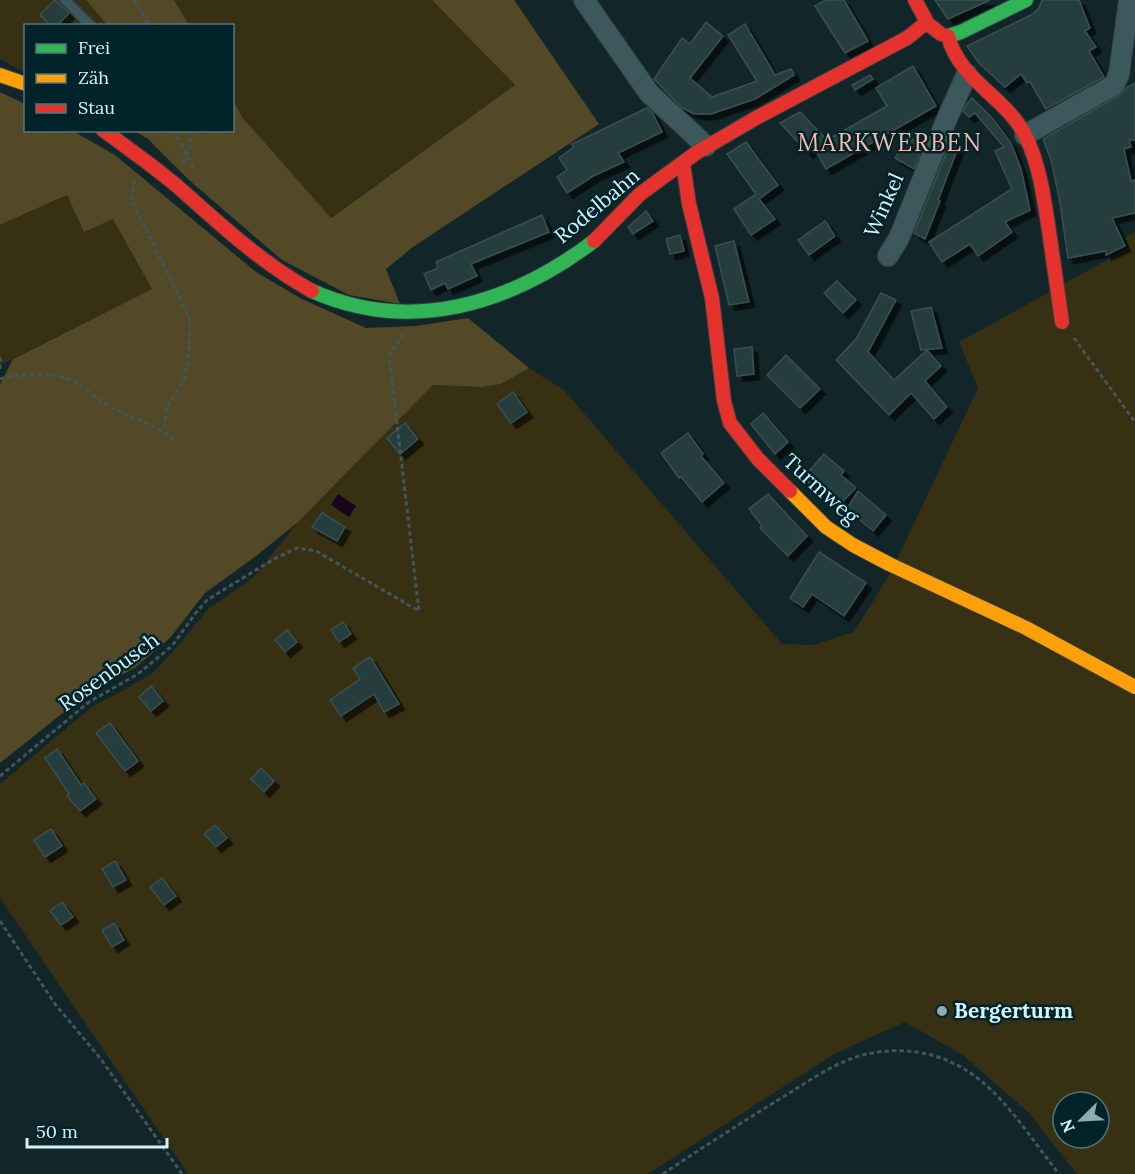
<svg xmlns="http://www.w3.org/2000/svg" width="1135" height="1174" viewBox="0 0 1135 1174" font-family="Lora,serif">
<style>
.green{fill:#373013;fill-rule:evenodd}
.forest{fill:#534926}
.water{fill:#1a051b}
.building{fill:#273d3e;stroke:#385051;stroke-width:1.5;filter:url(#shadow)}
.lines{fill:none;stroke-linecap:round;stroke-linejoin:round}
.lane-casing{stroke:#2f4144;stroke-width:12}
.street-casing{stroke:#2f4144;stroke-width:22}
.fast-casing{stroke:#2f4144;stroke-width:16}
.slow-casing{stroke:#2f4144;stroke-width:16}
.jam-casing{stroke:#2f4144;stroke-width:16}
.path{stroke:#405659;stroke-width:3;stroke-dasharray:4.5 3;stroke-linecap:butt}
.lane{stroke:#3d585d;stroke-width:9}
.street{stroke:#3d585d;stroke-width:20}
.fast{stroke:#30b455;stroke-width:14}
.slow{stroke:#ff9f0a;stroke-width:14}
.jam{stroke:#e5322d;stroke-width:14}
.poi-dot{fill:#8fabb0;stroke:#002329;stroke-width:2}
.labels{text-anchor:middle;stroke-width:5;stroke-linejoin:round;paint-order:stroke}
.street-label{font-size:21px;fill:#d2f3f9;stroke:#002329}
.poi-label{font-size:21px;font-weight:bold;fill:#d2f3f9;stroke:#002329;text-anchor:start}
.quarter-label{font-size:24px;letter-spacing:1.5px;fill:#fab7ab;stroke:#002329}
</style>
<defs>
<filter id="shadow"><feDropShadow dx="5.5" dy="5.5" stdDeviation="0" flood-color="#0009"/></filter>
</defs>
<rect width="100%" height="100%" fill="#122629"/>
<g class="green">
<path d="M0,0H86L107,25L26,26L25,73L0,59Z"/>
<path d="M174,0H432L515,85L330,218L242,117L233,100L232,26L189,25Z"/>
<path d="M67,195L113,218L152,289L0,365V225Z"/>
<path d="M1135,232V1174H1077L1029,1113L964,1056L905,1022L834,1054L648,1174H188L0,898V784L93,706L126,689L154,672L183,640L207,610L254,577L297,523L433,385L482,387L501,384L529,368L564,390L782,644L813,645L854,632L891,572L978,388L959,342L1129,248L1125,238ZM1063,1102H1099V1138H1063Z"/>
</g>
<g class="forest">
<path d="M86,0H174L189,25H107Z"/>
<path d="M432,0H514L599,124L413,247L386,269L400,304L349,295L282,260L189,180L148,139L135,131L232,130L233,100L242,117L331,218L515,85Z"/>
<path d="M0,92L25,104L26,130L73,131L115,155L256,272L302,299L366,328L416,326L468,318L529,368L501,384L482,387L433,385L297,523L256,556L205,593L170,638L136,667L83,697L0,763V384L13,359L152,289L113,219L84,232L67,195L0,225Z"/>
</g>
<path class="water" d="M338,494L356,506L349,517L331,505Z"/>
<g class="building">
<path d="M55,0L69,13L57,26H51L40,15Z"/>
<path d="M826,0H844L868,41L845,53L815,6Z"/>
<path d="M935,0H990L948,19Z"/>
<path d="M1042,0H1079L1090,28L1085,31L1096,47L1089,51L1104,77L1046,109L1030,82L1027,83L1021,74L1005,87L979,63L967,46L1033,14L1039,8Z"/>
<path d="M706,22L723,36L690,78L712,97L757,81L728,35L745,24L775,75L791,69L794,75L755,99L711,114H694L682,108L654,79L682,38L690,44Z"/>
<path d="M913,66L936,106L826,169L814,148L808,153L780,123L800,112L827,140L887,106L876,88Z"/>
<path d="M870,75L873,79L855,90L852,85Z"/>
<path d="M1135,83V140H1129L1131,147L1124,149L1131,181L1135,180V213L1112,218L1125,246L1106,255V251L1068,258L1059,197L1051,160L1043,139L1120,95L1126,88Z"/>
<path d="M972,98L993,119L1011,143L1021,169L1030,210L1005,222L1012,232L978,256L970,244L942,262L929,242L1012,189L995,151L1004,147L975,113L969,117L963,111L967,104Z"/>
<path d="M647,108L652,112L662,132L618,153L624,162L593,176L567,193L557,177L567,170L559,158L574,147L572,144Z"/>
<path d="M909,137L923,146L914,169L895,158Z"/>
<path d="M951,141L959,145L938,200L940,201L925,239L914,233Z"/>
<path d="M746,142L778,185L759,199L775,219L751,235L734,209L756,194L727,154Z"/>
<path d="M646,211L653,221L633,234L628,227Z"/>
<path d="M542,215L549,232L471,264L477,276L448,289L445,283L431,290L424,274L438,268L436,262Z"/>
<path d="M825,221L835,236L809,255L798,240Z"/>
<path d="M680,235L684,251L670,254L666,239Z"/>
<path d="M734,241L749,302L729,305L715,246Z"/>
<path d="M837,281L856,300L843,313L824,293Z"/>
<path d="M881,293L896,300L868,352L894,380L927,350L941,366L925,381L947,407L934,419L911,393L889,415L836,360L856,339Z"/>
<path d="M931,307L942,348L921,350L911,311Z"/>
<path d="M752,347L754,374L737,376L734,349Z"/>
<path d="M786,355L820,389L800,408L767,375Z"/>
<path d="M513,392L527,412L511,423L497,404Z"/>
<path d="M763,413L788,442L775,454L751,424Z"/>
<path d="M405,423L418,439L400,454L387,438Z"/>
<path d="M688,433L703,454L701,456L724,483L702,502L681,477L679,478L661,453Z"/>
<path d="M824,454L844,471L841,475L855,487V489L842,502L828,490L823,495L803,478Z"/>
<path d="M858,491L886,515L873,531L849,511L850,509L848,507Z"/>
<path d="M768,494L807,536L788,556L760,528L762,526L749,509Z"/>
<path d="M322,513L345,527L337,541L312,527Z"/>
<path d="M819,552L866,583L844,616L812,594L803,607L790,598Z"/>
<path d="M343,622L351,634L339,642L331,630Z"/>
<path d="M287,630L297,642L285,652L275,640Z"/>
<path d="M370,657L399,704L384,712L374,694L341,716L330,700L360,679L353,668Z"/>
<path d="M151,686L163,701L151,711L139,697Z"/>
<path d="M110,723L138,761L125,771L96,733Z"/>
<path d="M57,749L81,785L84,783L96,799L80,811L67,796L69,794L45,758Z"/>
<path d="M261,768L274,781L264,792L251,779Z"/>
<path d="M215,825L227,838L216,847L204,834Z"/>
<path d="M51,829L62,846L45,857L34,840Z"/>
<path d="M115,861L126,880L113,887L102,869Z"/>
<path d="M162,878L176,896L164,905L150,887Z"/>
<path d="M62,902L73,917L61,925L50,911Z"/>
<path d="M114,923L124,940L112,947L102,930Z"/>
</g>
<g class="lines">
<defs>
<path id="lane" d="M65,0L91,26"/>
<g id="street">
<path d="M584,0L649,93L706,146"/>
<path d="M1025,135L1114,85L1119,74L1129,0"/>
<path d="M888,256L899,238L948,116L967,74"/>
</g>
<g id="fast">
<path d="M948,36L961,32L1026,0"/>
<path d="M312,291C411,335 511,304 594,241"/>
</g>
<g id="slow">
<path d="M0,75L26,84"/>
<path d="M790,491L826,527L853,545L889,564L1026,628L1135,687"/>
</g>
<g id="jam">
<path d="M915,0L928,24L941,34"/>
<path d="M948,36C960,82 1006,96 1026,137C1040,166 1044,199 1049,231C1053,261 1058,292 1062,322"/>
<path d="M103,130C128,148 153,166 177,186C220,224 261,263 312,291"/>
<path d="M683,163L689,204L712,298L724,401L730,423L758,459L790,491"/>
<path d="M594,241L640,194L696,153L756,118L907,38L926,23"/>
</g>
</defs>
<use href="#lane" class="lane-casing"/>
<use href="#street" class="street-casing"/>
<use href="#fast" class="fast-casing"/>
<use href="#slow" class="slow-casing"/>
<use href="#jam" class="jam-casing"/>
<g class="path">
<path d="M134,0L150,26"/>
<path d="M174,130L195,171"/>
<path d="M183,163L190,149L191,130"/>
<path d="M134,180L132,201L190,319L189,354L184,381L167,406L164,431"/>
<path d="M403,334L389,356L419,611"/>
<path d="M1074,338L1135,422"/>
<path d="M0,357V369"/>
<path d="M0,379C16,374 53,372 69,379C84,385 96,400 111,407C133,419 157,425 176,441"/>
<path d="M0,776L89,702L138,674L172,646L195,614L207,600L274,559L297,548L316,551L419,611"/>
<path d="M0,921L55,1004L100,1058L182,1174"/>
<path d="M663,1174C703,1147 744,1121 786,1095C809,1081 833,1064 859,1056C894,1046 933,1050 964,1069C1002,1091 1032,1140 1059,1174"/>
</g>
<use href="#lane" class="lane"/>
<use href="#street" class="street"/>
<use href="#fast" class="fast"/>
<use href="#slow" class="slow"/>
<use href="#jam" class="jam"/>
</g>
<circle class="poi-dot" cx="942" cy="1011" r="6"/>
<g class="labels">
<g class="street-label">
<text transform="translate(884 205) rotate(-66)" y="7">Winkel</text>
<text transform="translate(597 206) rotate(-40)" y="7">Rodelbahn</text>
<text transform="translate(821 489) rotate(42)" y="7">Turmweg</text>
<text transform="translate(109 672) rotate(-36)" y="7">Rosenbusch</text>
</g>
<g class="poi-label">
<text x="954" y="1018">Bergerturm</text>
</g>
<g class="quarter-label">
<text x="890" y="151">MARKWERBEN</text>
</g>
</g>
<rect x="24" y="24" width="210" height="108" fill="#002329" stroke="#54767c" stroke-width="1.5"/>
<rect x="36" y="44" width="30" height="9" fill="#30b455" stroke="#54767c" stroke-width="1.5"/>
<text x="78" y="54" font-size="18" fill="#d2f3f9">Frei</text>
<rect x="36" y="74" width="30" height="9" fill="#ff9f0a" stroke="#54767c" stroke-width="1.5"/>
<text x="78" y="84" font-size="18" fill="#d2f3f9">Zäh</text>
<rect x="36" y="104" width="30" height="9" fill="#e5322d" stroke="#54767c" stroke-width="1.5"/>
<text x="78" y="114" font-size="18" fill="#d2f3f9">Stau</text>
<g transform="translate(1081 1120) rotate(246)"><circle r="28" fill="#002329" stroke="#54767c" stroke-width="1.5"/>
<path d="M0-4.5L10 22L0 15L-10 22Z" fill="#8fabb0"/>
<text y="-9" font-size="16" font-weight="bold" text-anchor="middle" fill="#d2f3f9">N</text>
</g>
<path d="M27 1138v9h140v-9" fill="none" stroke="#d2f3f9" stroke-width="3"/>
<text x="36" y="1138" font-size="18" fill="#d2f3f9" stroke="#002329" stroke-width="4.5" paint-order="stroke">50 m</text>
</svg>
